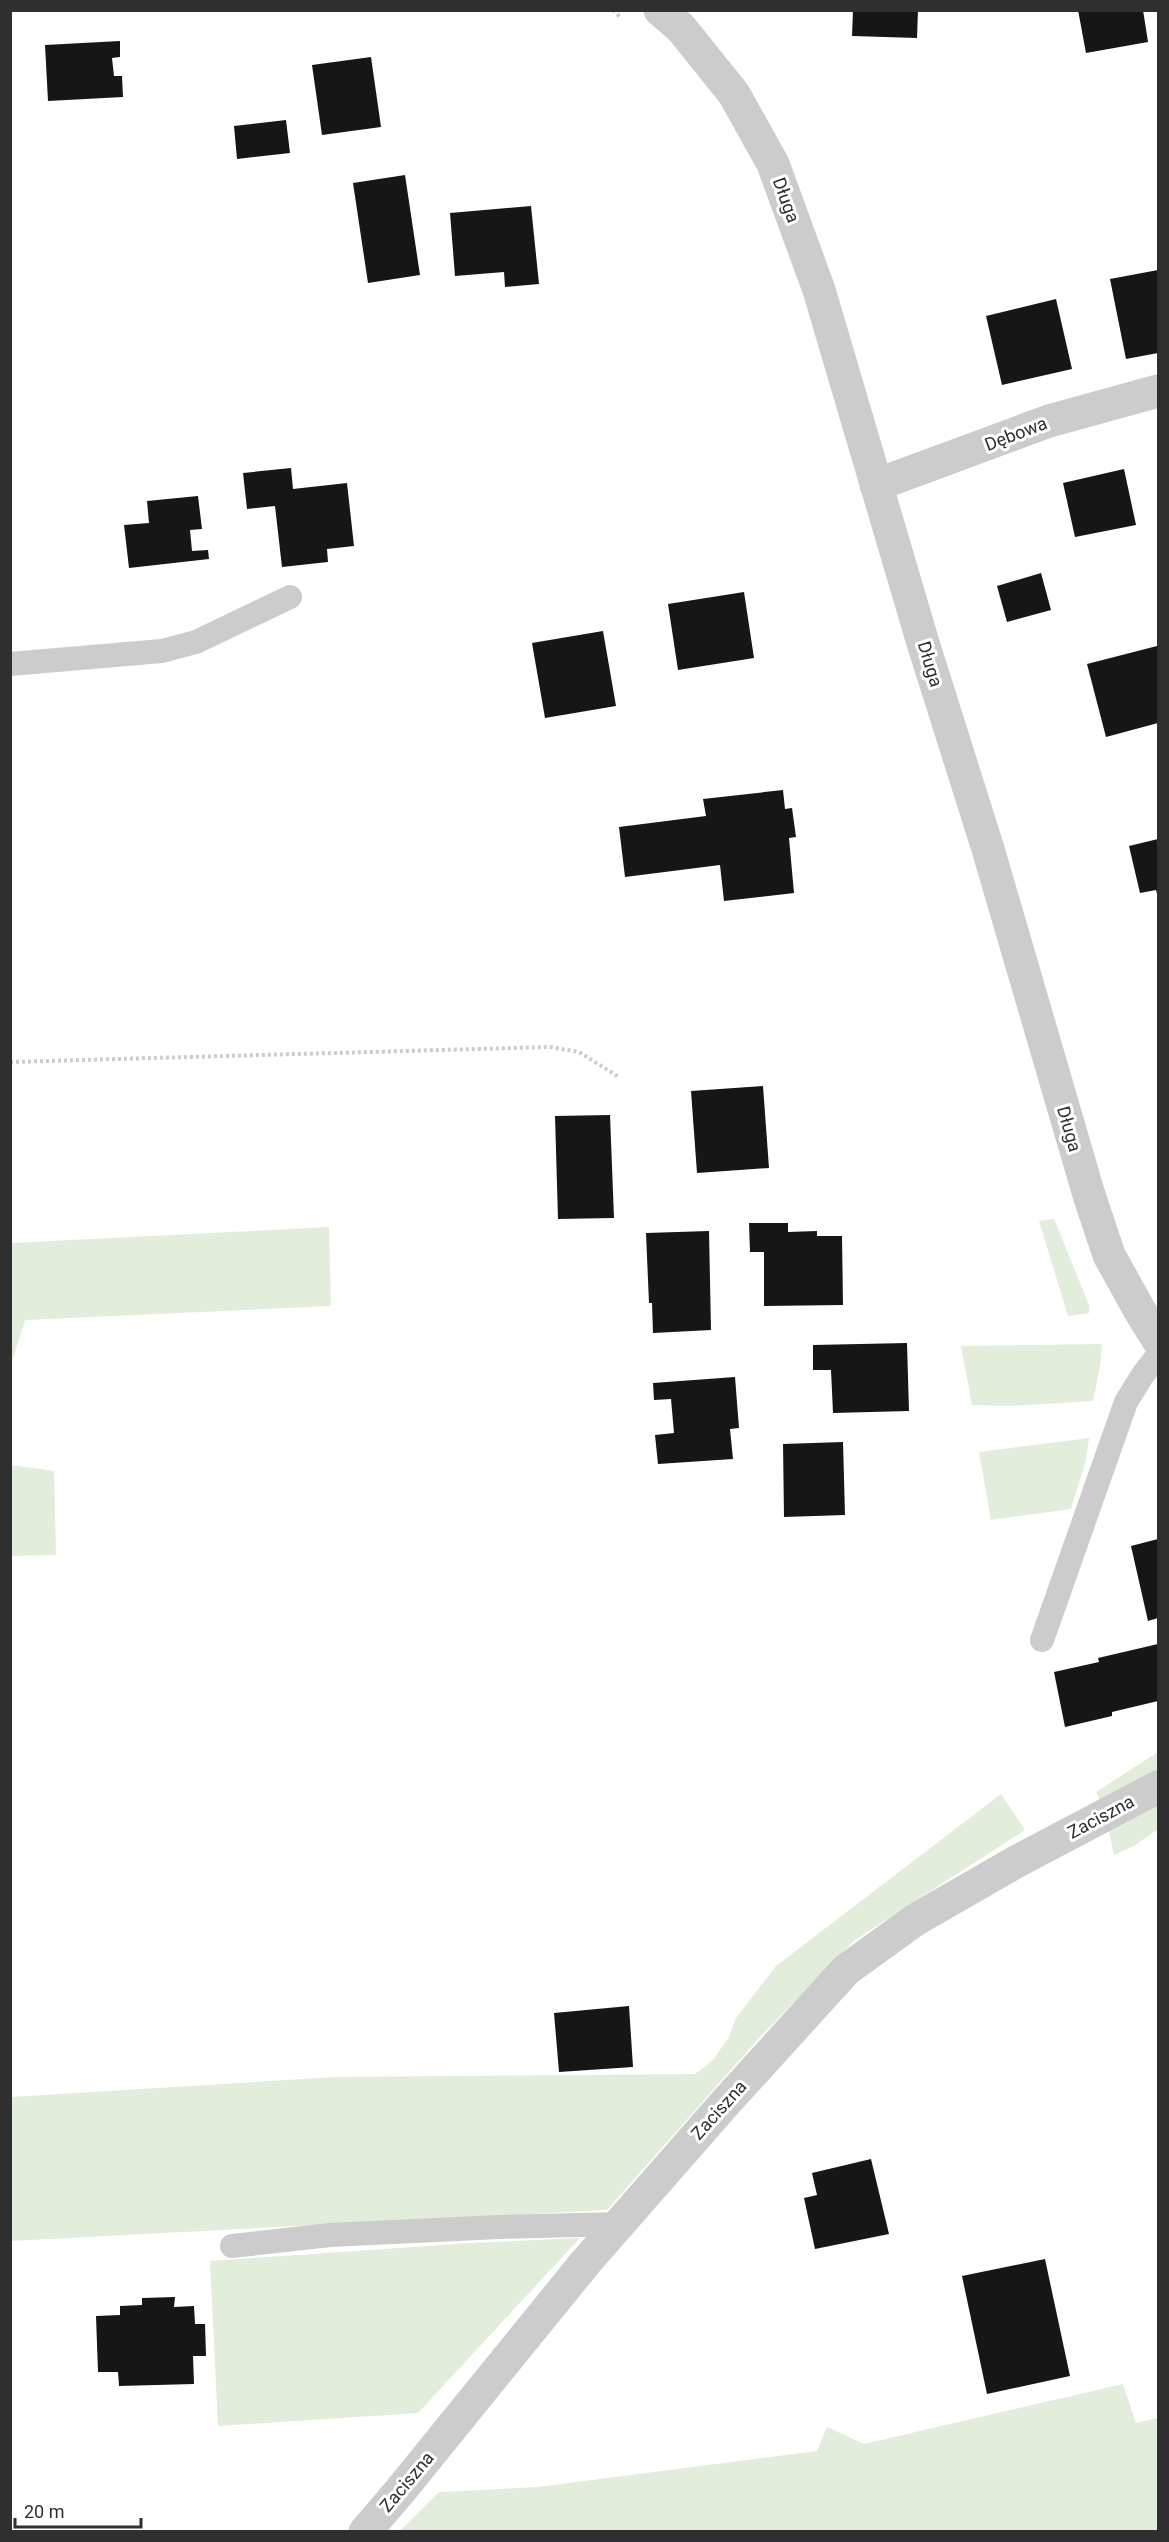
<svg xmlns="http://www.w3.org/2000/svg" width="1169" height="2542" viewBox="0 0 1169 2542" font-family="Roboto,sans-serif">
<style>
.green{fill:#e3eddc}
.building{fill:#161616}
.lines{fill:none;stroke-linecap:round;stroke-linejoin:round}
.path{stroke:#ccc;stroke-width:4;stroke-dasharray:3 3;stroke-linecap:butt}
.service{stroke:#ccc;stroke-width:24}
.minor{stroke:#ccc;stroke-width:33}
.tertiary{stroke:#ccc;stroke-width:33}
.labels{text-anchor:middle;stroke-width:6;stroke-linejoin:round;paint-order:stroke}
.street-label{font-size:18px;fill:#2f2f2f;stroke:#fff}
</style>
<rect width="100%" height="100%" fill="#fff"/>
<g class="green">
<path d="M1054,1219L1089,1305V1313L1068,1316L1039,1221Z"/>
<path d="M329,1227L331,1306L25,1320L11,1365V1243Z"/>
<path d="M1102,1344L1100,1366L1093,1401L1010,1406L972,1405L961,1346Z"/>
<path d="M1089,1438L1086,1460L1071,1509L991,1520L979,1452Z"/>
<path d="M11,1465L54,1471L56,1555L11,1556Z"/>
<path d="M1158,1752V1772L1101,1802L1096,1792Z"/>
<path d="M1001,1794L1025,1830L855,1940L759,2038L607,2210L11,2241V2097L335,2077L695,2074L713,2060L729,2037L736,2018L776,1966Z"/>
<path d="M1158,1805V1829L1134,1846L1114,1855L1109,1831Z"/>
<path d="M580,2238L418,2413L218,2426L210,2261L470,2243Z"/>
<path d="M1123,2384L1136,2423L1158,2418V2531H400L439,2492L538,2487L817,2451L827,2427L864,2444Z"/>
</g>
<g class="building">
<path d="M853,10H918L917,38L852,36Z"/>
<path d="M1078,10H1143L1148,42L1086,53Z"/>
<path d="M120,41V57L112,58L114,76H122L123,97L48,101L45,45Z"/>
<path d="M371,57L381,127L322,135L312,65Z"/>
<path d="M286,120L290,153L237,159L234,126Z"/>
<path d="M405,175L420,275L368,283L353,183Z"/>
<path d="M531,206L539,284L505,287L504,272L455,276L450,213Z"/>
<path d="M1158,270V353L1126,359L1110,279Z"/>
<path d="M1056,299L1072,369L1002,385L986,316Z"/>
<path d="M291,468L293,489L347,483L354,546L327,549L328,562L282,567L275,506L247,509L243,473Z"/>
<path d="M1124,469L1136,525L1075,537L1063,483Z"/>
<path d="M198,496L202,529L190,530L192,551L208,550L209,559L129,568L124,525L149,523L147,501Z"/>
<path d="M1041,573L1051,610L1007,622L997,586Z"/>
<path d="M744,592L754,658L678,670L668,604Z"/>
<path d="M603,631L616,706L545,718L532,643Z"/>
<path d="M1157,646L1158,723L1106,737L1087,664Z"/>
<path d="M783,790L785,809L792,808L796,837L789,838L794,893L724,901L720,865L625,877L619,827L706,816L703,799Z"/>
<path d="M1158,839V898L1156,890L1140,893L1129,846Z"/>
<path d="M763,1086L769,1168L697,1173L691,1091Z"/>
<path d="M610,1115L614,1218L558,1219L555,1116Z"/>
<path d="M749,1223H788V1232L817,1231V1236H842L843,1305L764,1306V1252H750Z"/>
<path d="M709,1231L711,1330L653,1333L652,1303H649L646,1233Z"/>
<path d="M907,1343L909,1411L833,1413L831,1370H813V1345Z"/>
<path d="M735,1377L739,1428L730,1429L733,1459L658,1464L655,1435L674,1433L671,1399L654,1400L653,1383Z"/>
<path d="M843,1442L845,1515L784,1517L783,1444Z"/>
<path d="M1158,1539V1618L1148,1621L1131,1546Z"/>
<path d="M1158,1644V1701L1112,1712V1716L1065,1727L1054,1672L1099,1662L1098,1658Z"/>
<path d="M629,2006L633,2067L559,2072L554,2013Z"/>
<path d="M871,2159L889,2234L815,2249L804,2198L817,2195L812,2173Z"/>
<path d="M1045,2259L1070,2376L987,2394L962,2276Z"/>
<path d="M175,2297L174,2307L194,2306L195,2324H205L206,2356H193L194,2384L119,2386L118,2372H98L96,2316L120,2315V2306L142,2305V2298Z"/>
</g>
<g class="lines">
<g class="path">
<path d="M613,10L621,18"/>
<path d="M10,1062L550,1047L579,1052L619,1077"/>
</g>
<g class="service">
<path d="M10,664L162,651L196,642L290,597"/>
<path d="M1042,1640L1126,1402L1142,1376L1158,1355"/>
<path d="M232,2246L330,2235L499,2227L619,2224"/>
</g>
<g class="minor">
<path d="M876,485L1049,421L1158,391"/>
<path d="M365,2532L400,2491L585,2263L726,2102L846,1970L915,1920L1014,1863L1158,1787"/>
</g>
<path class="tertiary" d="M660,10L681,28L734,94L773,164L819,290L923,643L988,849L1089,1195L1109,1255L1140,1311L1158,1340"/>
</g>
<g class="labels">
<g class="street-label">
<text transform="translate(786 200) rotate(70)" y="6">Długa</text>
<text transform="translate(1016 434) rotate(-21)" y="6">Dębowa</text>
<text transform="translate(930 664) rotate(73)" y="6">Długa</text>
<text transform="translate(1069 1129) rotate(74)" y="6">Długa</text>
<text transform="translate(1101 1817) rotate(-28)" y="6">Zaciszna</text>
<text transform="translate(719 2110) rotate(-48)" y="6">Zaciszna</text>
<text transform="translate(407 2482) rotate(-50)" y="6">Zaciszna</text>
</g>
</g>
<rect width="1169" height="2542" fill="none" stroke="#2f2f2f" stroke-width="24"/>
<path d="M15 2518v9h126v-9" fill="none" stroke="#2f2f2f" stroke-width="3"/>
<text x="24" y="2518" font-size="18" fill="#2f2f2f" stroke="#ffffff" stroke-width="4.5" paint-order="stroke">20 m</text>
</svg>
